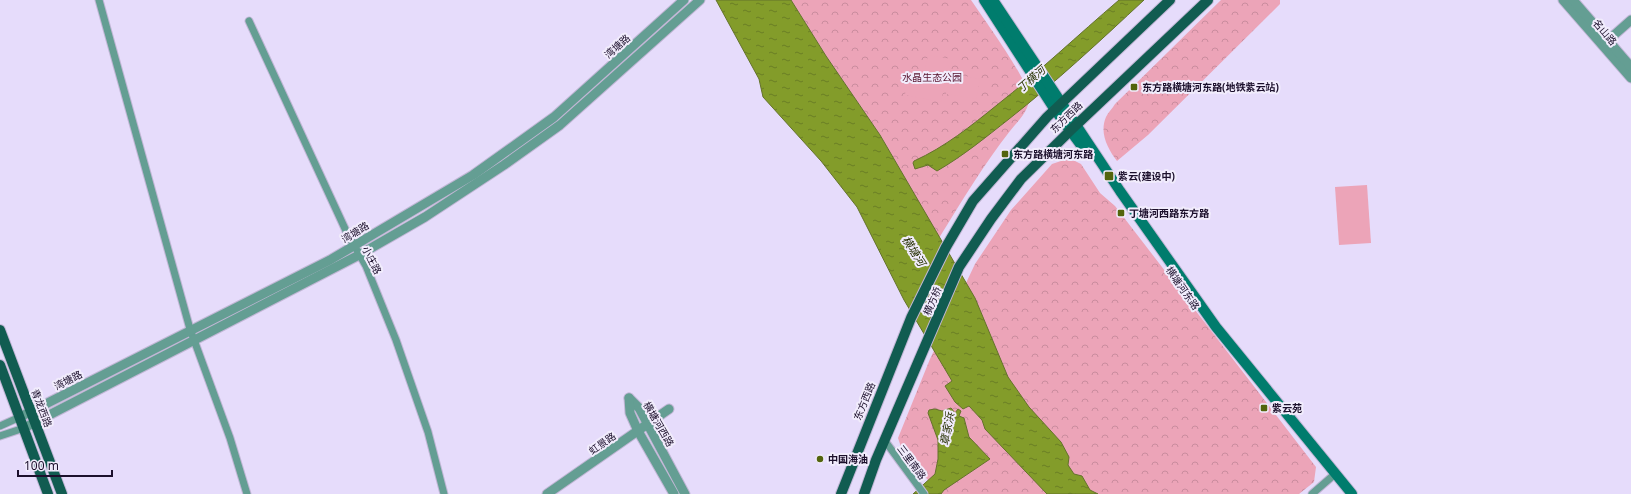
<svg xmlns="http://www.w3.org/2000/svg" width="1631" height="494" viewBox="0 0 1631 494" font-family="'Noto Sans','Noto Sans SC',sans-serif">
<style>
.park{fill:url(#park-crowns)}
.pitch{fill:#eca4b8}
.water{fill:url(#water-ripples);stroke:#64722b}
.lines{fill:none;stroke-linecap:round;stroke-linejoin:round}
.minor-casing{stroke:#c2b7d6;stroke-width:9}
.tertiary-casing{stroke:#c2b7d6;stroke-width:11}
.secondary-casing{stroke:#c2b7d6;stroke-width:12}
.primary-casing{stroke:#c2b7d6;stroke-width:12}
.minor{stroke:#649e93;stroke-width:7}
.tertiary{stroke:#649e93;stroke-width:9}
.secondary{stroke:#007c6d;stroke-width:10}
.primary{stroke:#115c51;stroke-width:10}
.poi-dot{fill:#53640d;stroke:#f1ecfc;stroke-width:1.5}
.labels{text-anchor:middle;stroke-width:4;stroke-linejoin:round;paint-order:stroke}
.street-label{font-size:10px;fill:#1c102c;stroke:#f1ecfc}
.park-label{font-size:10px;fill:#57132e;stroke:#f1ecfc}
.poi-label{font-size:10px;font-weight:bold;fill:#1c102c;stroke:#f1ecfc;text-anchor:start}
.water-label{font-size:11px;font-style:italic;fill:#273103;stroke:#f1ecfc}
</style>
<defs>
<pattern id="park-crowns" width="20" height="18" patternUnits="userSpaceOnUse"><rect width="20" height="18" fill="#eca4b8"/><path d="M2 6a3 3 0 1 1 6 0M12 15a3 3 0 1 1 6 0" fill="none" stroke="#ca8c9e"/></pattern>
<pattern id="water-ripples" width="26" height="14" patternUnits="userSpaceOnUse"><rect width="26" height="14" fill="#839c2a"/><path d="M2 4q2-2 4 0t4 0M15 11q2-2 4 0t4 0" fill="none" stroke="#6a7e24"/></pattern>
</defs>
<rect width="100%" height="100%" fill="#e6dcfb"/>
<g class="park">
<path d="M791,0H971C983,18 1028,79 1029,97C1030,110 1018,121 1010,131C984,164 962,201 939,238L880,135L826,56Z"/>
<path d="M1221,0H1280V4L1148,135L1117,161C1108,149 1099,133 1106,117C1108,112 1113,108 1115,104Z"/>
<path d="M1064,160L1075,161L1081,164L1100,193L1115,206L1316,467L1314,482L1299,494H940L902,450L898,438L930,359L975,264L1011,210L1052,164Z"/>
</g>
<g class="pitch">
<path d="M928,55L952,59L948,79L924,75Z"/>
<path d="M950,73L980,79L976,99L946,94Z"/>
<path d="M908,75L945,82L941,102L905,95Z"/>
<path d="M1367,185L1371,243L1339,245L1335,187Z"/>
</g>
<g class="water">
<path d="M716,0H791L826,56L880,135L975,298L1008,377L1029,407L1061,442L1069,457L1068,465L1074,474L1082,476L1090,490L1098,494H1047L985,429L982,420L969,406L963,409L955,402L945,386L952,381L904,300L857,207L821,161L763,97L759,79Z"/>
<path d="M1119,0H1144C1100,41 1056,82 1009,119C986,137 963,156 937,171L928,165L915,169L913,163L914,161C945,147 971,126 997,105C1039,72 1078,35 1119,0Z"/>
<path d="M951,408L955,413L958,409L961,411L959,416L964,418L969,437L990,459L944,490L941,494H913L935,474L938,459V440L928,413L929,410L935,409L942,411Z"/>
</g>
<g class="lines">
<defs>
<g id="minor">
<path d="M99,0L190,329L230,438L247,494"/>
<path d="M249,21L347,233L366,266L396,340L428,432L444,494"/>
<path d="M0,426L20,417"/>
<path d="M0,436L24,428"/>
<path d="M885,441L924,494"/>
<path d="M1312,494L1335,474"/>
</g>
<g id="tertiary">
<path d="M1563,0L1631,78"/>
<path d="M1573,0L1631,67"/>
<path d="M1605,43L1631,20"/>
<path d="M629,398L639,408L685,494"/>
<path d="M629,398L630,413L638,431L674,494"/>
<path d="M20,417L330,260L473,175L554,117L684,0"/>
<path d="M24,428L359,255L425,217L504,165L560,125L700,0"/>
<path d="M547,494L669,409"/>
</g>
<g id="secondary">
<path d="M984,0L1055,110L1086,152"/>
<path d="M993,0L1120,191L1216,327L1352,494"/>
</g>
<g id="primary">
<path d="M0,330L62,494"/>
<path d="M0,365L48,494"/>
<path d="M841,494L911,318L946,247L973,201L1047,117L1170,0"/>
<path d="M864,494L876,460L959,267L991,219L1021,179L1072,129L1208,0"/>
</g>
</defs>
<use href="#minor" class="minor-casing"/>
<use href="#tertiary" class="tertiary-casing"/>
<use href="#secondary" class="secondary-casing"/>
<use href="#primary" class="primary-casing"/>
<use href="#minor" class="minor"/>
<use href="#tertiary" class="tertiary"/>
<use href="#secondary" class="secondary"/>
<use href="#primary" class="primary"/>
</g>
<g class="poi-dot">
<rect x="1130" y="83" width="8" height="8" rx="2"/>
<rect x="1001" y="150" width="8" height="8" rx="2"/>
<rect x="1104" y="171" width="10" height="10" rx="2"/>
<rect x="1117" y="209" width="8" height="8" rx="2"/>
<rect x="1260" y="404" width="8" height="8" rx="2"/>
<circle cx="820" cy="459" r="4"/>
</g>
<g class="labels">
<g class="street-label">
<text transform="translate(1605 32) rotate(49)" y="4">名山路</text>
<text transform="translate(617 46) rotate(-42)" y="4">湾塘路</text>
<text transform="translate(1066 117) rotate(-44)" y="4">东方西路</text>
<text transform="translate(355 232) rotate(-31)" y="4">湾塘路</text>
<text transform="translate(372 260) rotate(63)" y="4">小庄路</text>
<text transform="translate(1183 288) rotate(55)" y="4">横塘河东路</text>
<text transform="translate(932 301) rotate(-67)" y="4">横方桥</text>
<text transform="translate(68 380) rotate(-27)" y="4">湾塘路</text>
<text transform="translate(864 401) rotate(-68)" y="4">东方西路</text>
<text transform="translate(42 408) rotate(69)" y="4">青龙西路</text>
<text transform="translate(659 424) rotate(60)" y="4">横塘河西路</text>
<text transform="translate(602 443) rotate(-35)" y="4">虹景路</text>
<text transform="translate(912 462) rotate(53)" y="4">三里南路</text>
</g>
<g class="park-label">
<text x="932" y="81">水晶生态公园</text>
</g>
<g class="poi-label">
<text x="1142" y="91">东方路横塘河东路(地铁紫云站)</text>
<text x="1013" y="158">东方路横塘河东路</text>
<text x="1118" y="180">紫云(建设中)</text>
<text x="1129" y="217">丁塘河西路东方路</text>
<text x="1272" y="412">紫云苑</text>
<text x="828" y="463">中国海油</text>
</g>
<g class="water-label">
<text transform="translate(1031 79) rotate(-41)" y="4">丁横河</text>
<text transform="translate(914 251) rotate(58)" y="4">横塘河</text>
<text transform="translate(947 429) rotate(-79)" y="4">章家浜</text>
</g>
</g>
<path d="M18 470v6h94v-6" fill="none" stroke="#1c102c" stroke-width="2"/>
<text x="24" y="470" font-size="12" fill="#1c102c" stroke="#f1ecfc" stroke-width="3" paint-order="stroke">100 m</text>
</svg>
